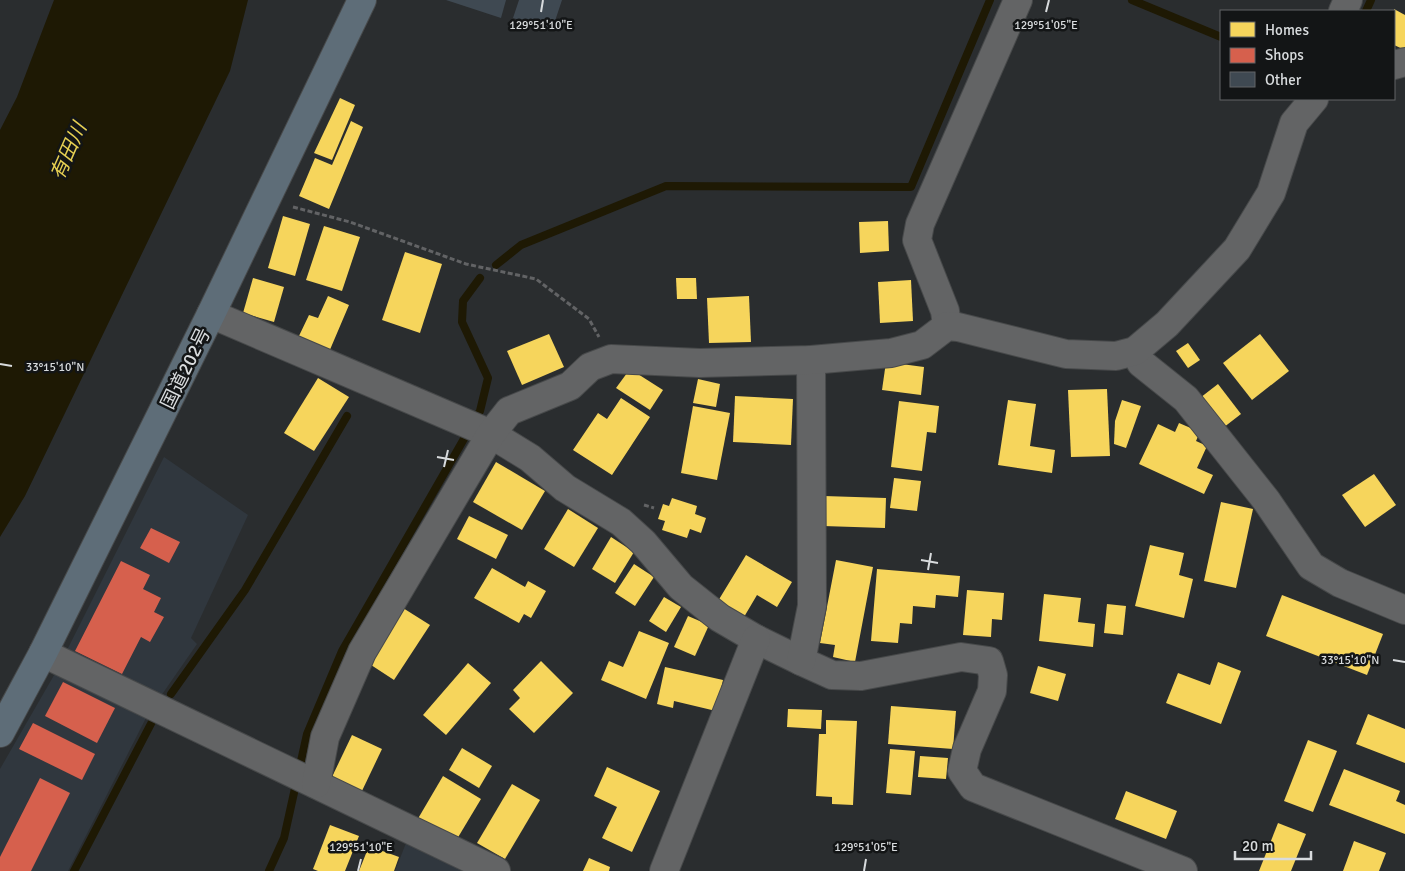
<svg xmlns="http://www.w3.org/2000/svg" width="1405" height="871" viewBox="0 0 1405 871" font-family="Signika,'Noto Sans JP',sans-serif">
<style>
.built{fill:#30373e}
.water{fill:#1e1904}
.homes{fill:#f6d55c}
.shops{fill:#d6604d}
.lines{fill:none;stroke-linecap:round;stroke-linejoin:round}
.stream{stroke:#1e1904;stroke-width:8}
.building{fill:#3f4952}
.minor-casing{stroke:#47494a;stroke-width:30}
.highway-casing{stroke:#47494a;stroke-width:30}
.path{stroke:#626365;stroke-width:3;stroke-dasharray:5 2.5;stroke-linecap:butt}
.minor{stroke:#636465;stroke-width:28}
.highway{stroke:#5e6d78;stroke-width:28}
.ticks{fill:none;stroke:#d8dbdd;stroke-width:2}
.labels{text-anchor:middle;stroke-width:5;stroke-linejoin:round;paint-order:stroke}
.street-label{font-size:19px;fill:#d8dbdd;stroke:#131516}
.water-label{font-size:20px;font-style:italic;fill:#e6cf52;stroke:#131516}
.ticks-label{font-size:12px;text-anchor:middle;fill:#d8dbdd;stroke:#131516;stroke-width:5;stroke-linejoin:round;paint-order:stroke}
</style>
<rect width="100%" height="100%" fill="#2a2d2f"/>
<g class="built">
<path d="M164,457L248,515L191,638L197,644L147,716L68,871H0V769L57,670Z"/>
<path d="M408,838L469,871H395Z"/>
</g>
<path class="water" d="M54,0H248L230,71L25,496L0,537V130L17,97Z"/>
<g class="homes">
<path d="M1394,9L1405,15V50L1394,45Z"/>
<path d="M340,98L355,105L332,160L314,153Z"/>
<path d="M351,121L363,127L329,209L299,196L315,158L332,165Z"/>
<path d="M283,216L310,224L295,276L268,268Z"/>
<path d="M888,221L889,251L860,253L859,222Z"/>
<path d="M324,226L360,237L342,291L306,280Z"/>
<path d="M405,252L442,264L420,333L382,320Z"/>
<path d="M253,278L284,287L274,322L243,313Z"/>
<path d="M676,278H696L697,299H677Z"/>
<path d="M911,280L913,321L880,323L878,282Z"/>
<path d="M328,296L349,305L329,352L298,338L309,315L318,318Z"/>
<path d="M749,296L751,342L709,343L707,298Z"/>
<path d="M549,334L564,367L522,385L507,351Z"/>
<path d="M1260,334L1289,371L1252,400L1223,363Z"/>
<path d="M1188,343L1200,360L1188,368L1176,351Z"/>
<path d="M886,362L924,367L921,395L882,390Z"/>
<path d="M630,369L663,390L650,410L616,388Z"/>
<path d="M318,378L349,397L314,451L284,433Z"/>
<path d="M698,379L720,384L716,407L693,403Z"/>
<path d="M1218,384L1241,414L1219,431L1196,401Z"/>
<path d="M1107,389L1110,456L1071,457L1068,390Z"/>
<path d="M735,396L793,399L791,445L733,442Z"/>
<path d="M621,398L650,417L612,475L573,450L598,413L607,419Z"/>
<path d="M1008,400L1036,404L1030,446L1055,450L1052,473L998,465Z"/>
<path d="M1122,400L1141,406L1126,448L1114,444L1115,421Z"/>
<path d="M899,401L939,406L936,433L927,432L922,471L891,467Z"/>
<path d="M693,406L730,413L717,480L681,473Z"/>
<path d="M1179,423L1200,432L1196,441L1207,446L1197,468L1213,475L1204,494L1139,464L1158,424L1175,432Z"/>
<path d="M496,462L545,491L522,530L473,502Z"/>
<path d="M1374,474L1396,505L1365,527L1342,495Z"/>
<path d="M894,478L921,481L917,511L890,508Z"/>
<path d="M824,496L886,498L885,528L823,526Z"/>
<path d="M672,498L697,506L695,514L706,518L701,533L690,529L687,538L662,530L665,521L658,519L663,504L669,506Z"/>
<path d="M1221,502L1253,509L1236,588L1204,581Z"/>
<path d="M568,509L598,528L574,567L544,549Z"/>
<path d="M469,516L508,535L496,559L457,539Z"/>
<path d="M611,537L634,552L615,583L592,569Z"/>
<path d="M1150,545L1184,553L1179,575L1193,579L1184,618L1135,606Z"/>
<path d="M746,555L792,582L777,607L757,595L744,617L718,601Z"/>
<path d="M836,560L873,567L855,662L833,657L835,645L820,643Z"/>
<path d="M634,564L654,577L635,606L615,593Z"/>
<path d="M492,568L525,587L528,581L546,591L531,618L524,614L519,623L474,598Z"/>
<path d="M877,569L960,576L958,597L936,595L935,608L913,606L912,624L900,623L898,643L871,641Z"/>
<path d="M967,590L1004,593L1002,620L992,619L991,637L963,635Z"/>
<path d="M1044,594L1081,598L1078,622L1095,624L1093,647L1039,641Z"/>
<path d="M1282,595L1383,634L1367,675L1266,636Z"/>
<path d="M664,597L681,607L666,632L649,621Z"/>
<path d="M1107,604L1126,606L1123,635L1104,633Z"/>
<path d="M403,608L430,625L394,680L368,663Z"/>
<path d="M688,616L709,625L695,656L674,647Z"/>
<path d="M639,631L669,643L646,699L601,680L609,661L623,667Z"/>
<path d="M541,661L573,693L534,733L509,709L520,698L513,690Z"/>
<path d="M1218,662L1241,671L1221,724L1166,703L1178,673L1210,685Z"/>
<path d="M468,663L491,683L446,735L423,715Z"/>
<path d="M1038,666L1066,674L1058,701L1030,693Z"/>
<path d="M665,667L723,680L716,711L674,701L673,708L657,704Z"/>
<path d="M891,706L956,711L953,749L888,744Z"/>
<path d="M788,709L822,710L821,729L787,727Z"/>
<path d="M1368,714L1405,729V763L1356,744Z"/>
<path d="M826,720L857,721L853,805L832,804V797L816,796L819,734H826Z"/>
<path d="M352,735L382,749L361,793L331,779Z"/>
<path d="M1308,740L1337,751L1313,812L1284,801Z"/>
<path d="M462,748L492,766L479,788L449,770Z"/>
<path d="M890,749L915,751L911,795L886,793Z"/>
<path d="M920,756L948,758L946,779L918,777Z"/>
<path d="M607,767L660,791L632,852L602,838L617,807L594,796Z"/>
<path d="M1344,769L1400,791L1396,801L1405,805V834L1329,805Z"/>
<path d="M443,776L481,799L454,844L416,822Z"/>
<path d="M512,784L540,800L505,859L477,843Z"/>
<path d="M1126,791L1177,811L1166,839L1115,819Z"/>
<path d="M1278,823L1306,834L1291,871H1259Z"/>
<path d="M330,825L359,836L345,871H318L313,869Z"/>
<path d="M1354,841L1386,853L1379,871H1343Z"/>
<path d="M369,846L399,857L394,871H359Z"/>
<path d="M589,858L610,867L609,871H583Z"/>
</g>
<g class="shops">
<path d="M151,528L180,542L169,563L140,548Z"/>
<path d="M121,561L150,575L143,589L161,598L154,612L164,617L150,642L141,637L122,674L75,651Z"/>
<path d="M63,682L115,708L97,743L45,716Z"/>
<path d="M33,723L95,754L82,780L19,749Z"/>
<path d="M40,778L70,793L31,871H0V857Z"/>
</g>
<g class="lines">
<g class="stream">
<path d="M1132,0L1221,37"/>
<path d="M1366,11L1371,0"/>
<path d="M496,265L521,245L666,186L911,187L990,0"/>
<path d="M171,694L245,590L347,416"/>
<path d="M74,871L154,718"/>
<path d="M269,871L284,838L307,734L342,651L480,411L488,378L462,322L463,301L480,278"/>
</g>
</g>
<g class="building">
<path d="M446,0H506L501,18Z"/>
<path d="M519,0H562L552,30L513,18Z"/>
</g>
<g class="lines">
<defs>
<g id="minor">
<path d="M1343,11L1348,0"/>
<path d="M1394,65L1405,62"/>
<path d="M211,314L491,434L530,458L565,488L621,522L643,542L681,587L720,618L756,639L801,661L832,675L861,676L961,657L989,661L993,675L992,691L967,749L962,771L973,787L1183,871"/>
<path d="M947,326L945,311L917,240L920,224L1018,0"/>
<path d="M1135,351L1141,363L1186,399L1266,500L1311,566L1340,583L1405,610"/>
<path d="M43,653L496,871"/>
<path d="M801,661L812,606L811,360"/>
<path d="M316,784L325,737L362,652L491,434L509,411L570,386L590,367L611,359L700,363L811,360L891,353L922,345L947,326L958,327L1066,354L1116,356L1135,351L1167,324L1237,249L1271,193L1294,123L1314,99"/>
<path d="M664,871L756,639"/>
</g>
<path id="highway" d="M0,733L43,653L211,314L362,0"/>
</defs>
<use href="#minor" class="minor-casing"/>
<use href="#highway" class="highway-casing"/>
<g class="path">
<path d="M293,207L350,222L466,264L536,279L589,319L599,337"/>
<path d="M644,505L654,508"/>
</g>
<use href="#minor" class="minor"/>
<use href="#highway" class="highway"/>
</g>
<path class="ticks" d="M541,12L543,0M1046,12L1049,0M0,364L12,366M437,457L454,460M444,467L448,450M921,560L938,563M928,570L931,553M1393,660L1405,662M358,871L361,859M864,871L866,859"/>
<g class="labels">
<g class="street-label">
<text transform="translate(185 368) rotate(-64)" y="7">国道202号</text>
</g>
<g class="water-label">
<text transform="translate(68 151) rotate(-66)" y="7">有田川</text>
</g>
</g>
<g class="ticks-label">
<text x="541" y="29">129°51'10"E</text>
<text x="1046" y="29">129°51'05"E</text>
<text x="55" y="371">33°15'10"N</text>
<text x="1350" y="664">33°15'10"N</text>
<text x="361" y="851">129°51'10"E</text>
<text x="866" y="851">129°51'05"E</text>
</g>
<rect x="1220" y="10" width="175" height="90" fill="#131516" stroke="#626466"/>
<rect x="1230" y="22" width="25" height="15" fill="#f6d55c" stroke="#626466"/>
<text x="1265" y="35" font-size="15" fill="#d8dbdd">Homes</text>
<rect x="1230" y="48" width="25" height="15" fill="#d6604d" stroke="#626466"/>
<text x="1265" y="60" font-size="15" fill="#d8dbdd">Shops</text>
<rect x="1230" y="72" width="25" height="15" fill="#3f4952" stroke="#626466"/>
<text x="1265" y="85" font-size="15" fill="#d8dbdd">Other</text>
<path d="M1235 851v8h76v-8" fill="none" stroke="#d8dbdd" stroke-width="2.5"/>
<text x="1242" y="851" font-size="15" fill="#d8dbdd" stroke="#131516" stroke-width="4" paint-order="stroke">20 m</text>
</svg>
